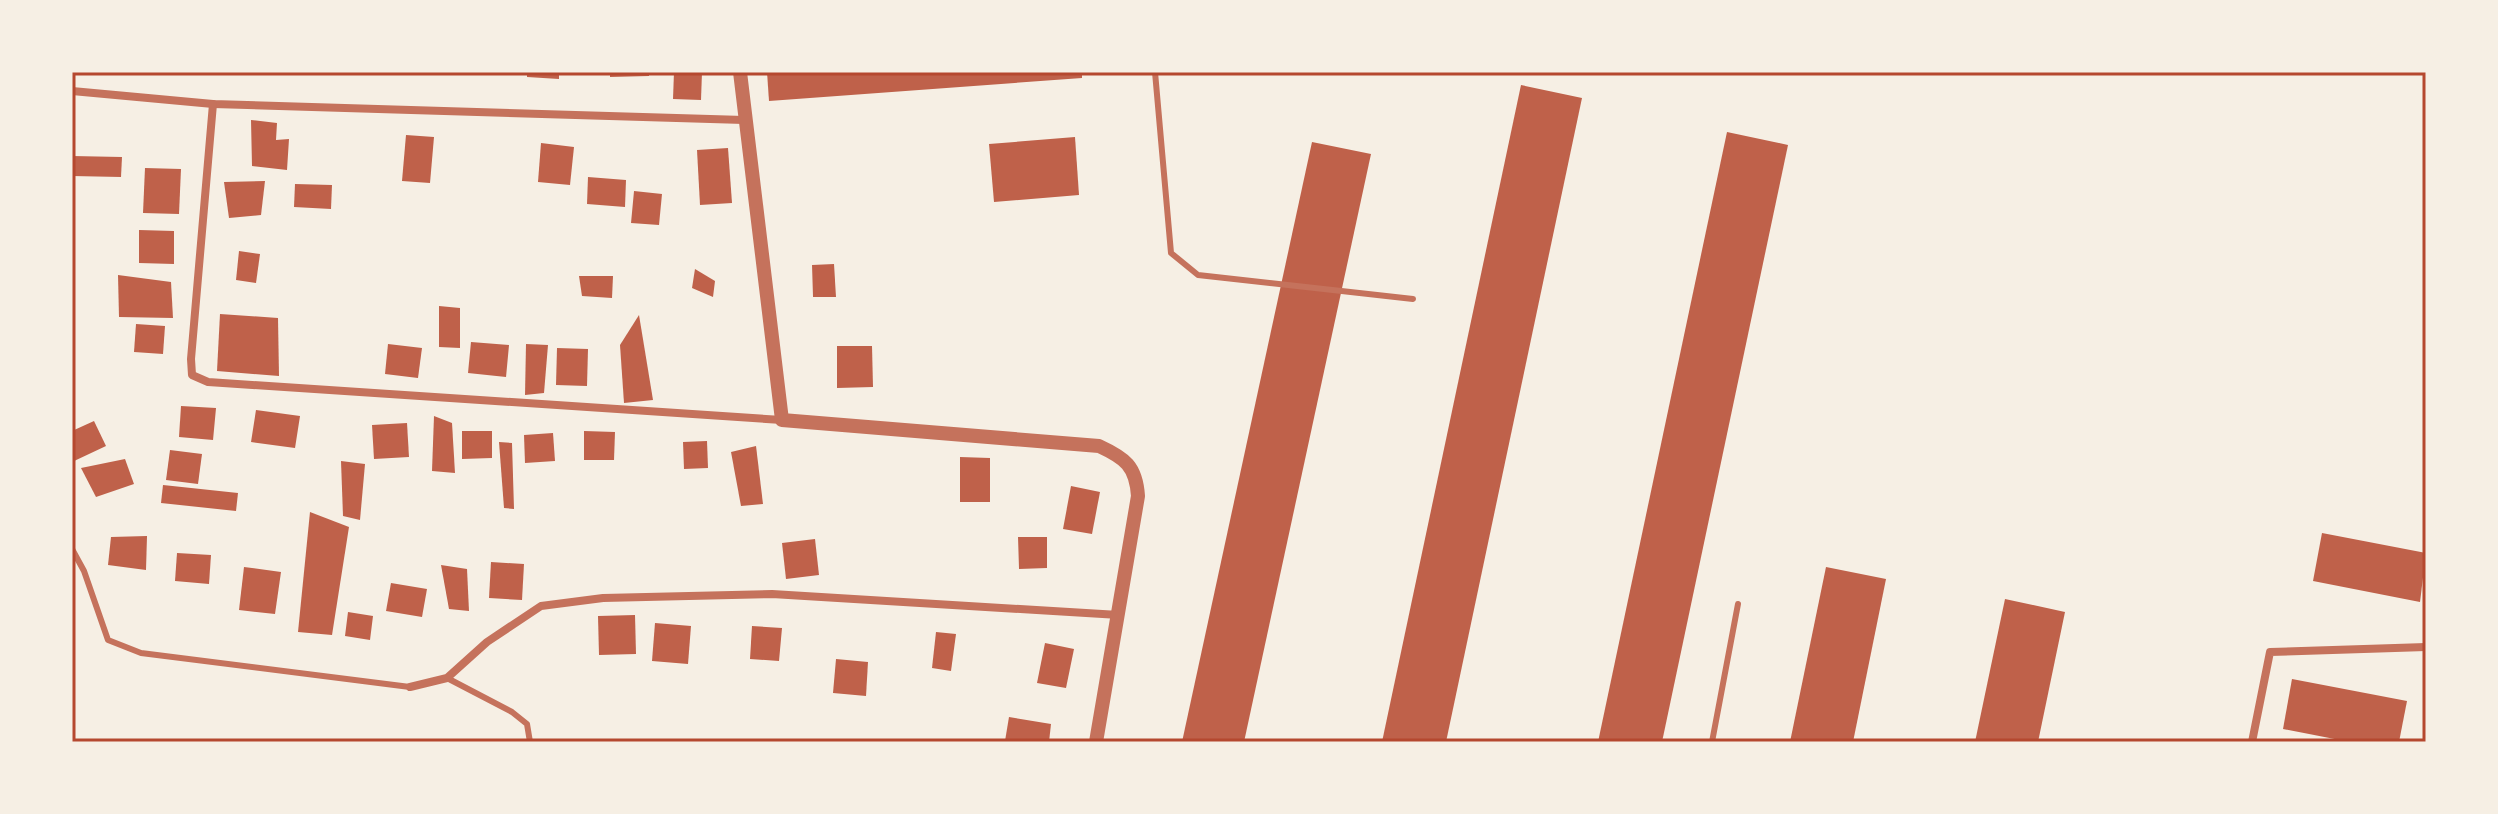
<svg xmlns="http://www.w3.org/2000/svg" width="2498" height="814" viewBox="0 0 2498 814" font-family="Bitter,serif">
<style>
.building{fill:#bf614a}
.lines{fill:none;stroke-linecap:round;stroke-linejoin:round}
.service{stroke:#c5725c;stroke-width:6}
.minor{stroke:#c5725c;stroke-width:8}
.tertiary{stroke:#c5725c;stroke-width:14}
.neatline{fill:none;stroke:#b5482f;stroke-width:3}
</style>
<rect width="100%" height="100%" fill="#f6efe4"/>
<g class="building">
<path d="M527,72H559V79L527,77Z"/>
<path d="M610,72H649V76L610,77Z"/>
<path d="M674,72H702L701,100L673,99Z"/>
<path d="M767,72H1082V78L769,101Z"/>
<path d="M1521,85L1582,98L1446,742H1382Z"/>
<path d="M251,120L277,123L276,140L289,139L287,170L252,166Z"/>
<path d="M1727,132L1788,145L1662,742H1598Z"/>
<path d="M406,135L434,137L430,183L402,181Z"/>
<path d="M1075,137L1079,195L994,202L989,144Z"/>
<path d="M1312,142L1371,154L1244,742H1182Z"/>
<path d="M541,143L574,147L570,185L538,182Z"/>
<path d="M728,148L732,203L700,205L697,150Z"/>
<path d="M72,156L122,157L121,177L72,176Z"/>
<path d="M145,168L181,169L179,214L143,213Z"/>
<path d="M588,177L626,180L625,207L587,204Z"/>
<path d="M265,181L261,215L229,218L224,182Z"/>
<path d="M295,184L332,185L331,209L294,207Z"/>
<path d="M634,191L662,194L659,225L631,223Z"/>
<path d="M139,230L174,231V264L139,263Z"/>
<path d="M239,251L260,254L256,283L236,280Z"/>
<path d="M834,264L836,297H813L812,265Z"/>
<path d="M695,269L715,281L713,297L692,288Z"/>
<path d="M118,275L171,282L173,318L119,317Z"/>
<path d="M579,276H613L612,298L582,296Z"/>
<path d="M439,306L460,308V348L439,347Z"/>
<path d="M220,314L278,318L279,376L217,371Z"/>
<path d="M639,315L653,400L624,403L620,345Z"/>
<path d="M136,324L165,326L163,354L134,352Z"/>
<path d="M471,342L509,345L506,377L468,373Z"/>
<path d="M388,344L422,348L418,378L385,374Z"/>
<path d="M526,344L548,345L544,393L525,395Z"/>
<path d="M837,346H872L873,387L837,388Z"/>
<path d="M557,348L588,349L587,386L556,385Z"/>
<path d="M181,406L216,408L213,440L179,437Z"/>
<path d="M256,410L300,416L295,448L251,442Z"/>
<path d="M434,416L452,423L455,473L432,471Z"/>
<path d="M94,421L106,446L72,462V431Z"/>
<path d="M407,423L409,457L374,459L372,425Z"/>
<path d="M462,431H492V458L462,459Z"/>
<path d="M584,431L615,432L614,460H584Z"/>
<path d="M553,433L555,461L525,463L524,435Z"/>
<path d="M707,441L708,468L684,469L683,442Z"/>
<path d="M499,442L512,443L514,509L504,508Z"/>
<path d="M756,446L763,504L741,506L731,452Z"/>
<path d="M170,450L202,454L198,484L166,480Z"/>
<path d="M960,457L990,458V502H960Z"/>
<path d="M125,459L134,484L96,497L81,468Z"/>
<path d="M341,461L365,464L360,520L343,516Z"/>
<path d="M163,485L238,493L236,511L161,503Z"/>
<path d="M1071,486L1100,492L1092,534L1063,529Z"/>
<path d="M310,512L349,527L332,635L298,632Z"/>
<path d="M2322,533L2426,553L2420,602L2313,581Z"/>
<path d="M147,536L146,570L108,565L111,537Z"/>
<path d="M1018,537H1047V568L1019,569Z"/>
<path d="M815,539L819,575L786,579L782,543Z"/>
<path d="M177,553L211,555L209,584L175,581Z"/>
<path d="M491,562L524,564L522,600L489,598Z"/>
<path d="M441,565L467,569L469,611L449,609Z"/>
<path d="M244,567L281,572L275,614L239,610Z"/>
<path d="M1826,567L1886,579L1853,742H1790Z"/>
<path d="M391,583L427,589L422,617L386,611Z"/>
<path d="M2005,599L2065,612L2038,742H1975Z"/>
<path d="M348,612L373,616L370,640L345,636Z"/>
<path d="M635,615L636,654L599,655L598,616Z"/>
<path d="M655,623L691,626L688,664L652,661Z"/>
<path d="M752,626L782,628L779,661L750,659Z"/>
<path d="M936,632L956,634L951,671L932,668Z"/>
<path d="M1045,643L1074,649L1066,688L1037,683Z"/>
<path d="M836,659L868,662L866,696L833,693Z"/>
<path d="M2292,679L2407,701L2399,742H2350L2283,729Z"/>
<path d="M1009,717L1051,724L1049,742L1005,741Z"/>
</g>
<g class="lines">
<g class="service">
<path d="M1155,72L1171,253L1198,275L1413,299"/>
<path d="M72,549L84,571L108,640L141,653L410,687"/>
<path d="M447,678L512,712L527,724L530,742"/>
<path d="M1712,742L1738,604"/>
</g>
<g class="minor">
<path d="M72,91L213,104L744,120"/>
<path d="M213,104L191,359L192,375L208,382L782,420"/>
<path d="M410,687L447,678L487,642L541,606L603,598L772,594L1119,615"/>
<path d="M2252,742L2270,652L2426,647"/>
</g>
<path class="tertiary" d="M740,72L782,420L1099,446C1125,458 1136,466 1138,496L1096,742"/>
</g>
<rect width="2498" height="814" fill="none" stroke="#f6efe4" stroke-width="148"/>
<rect x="74" y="74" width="2350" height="666" class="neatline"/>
</svg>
